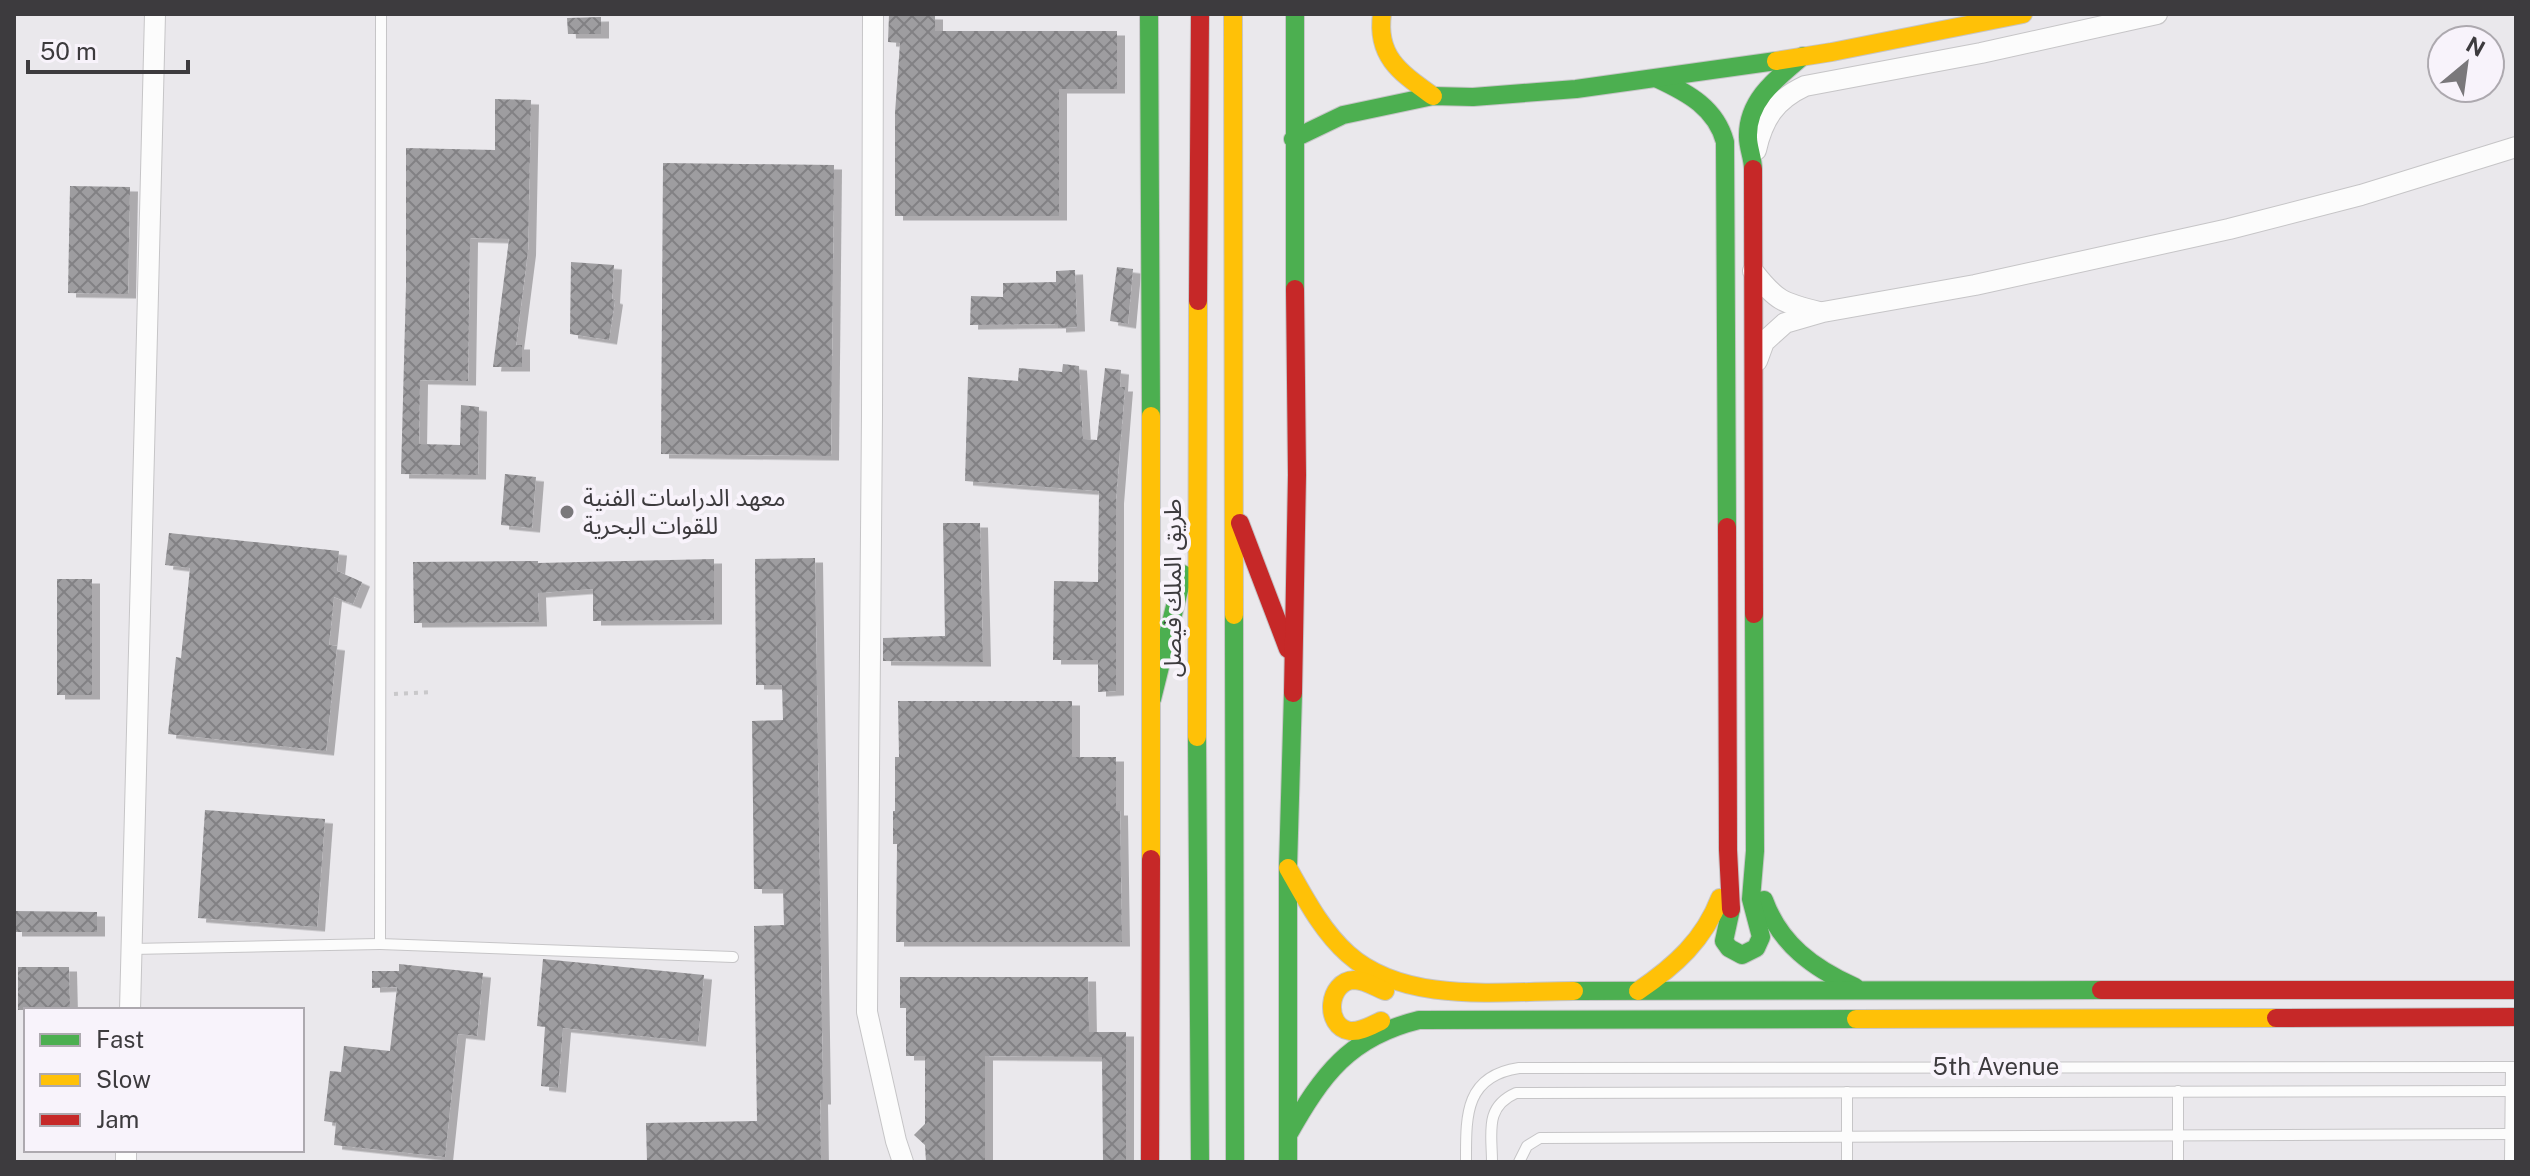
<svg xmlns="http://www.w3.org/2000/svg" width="2530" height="1176" viewBox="0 0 2530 1176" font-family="'Public Sans','Noto Sans Arabic',sans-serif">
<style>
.building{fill:url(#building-cross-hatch);filter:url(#shadow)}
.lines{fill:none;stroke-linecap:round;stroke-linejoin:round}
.lane-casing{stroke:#c6c5c7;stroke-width:12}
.street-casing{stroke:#c6c5c7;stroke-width:22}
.fast-casing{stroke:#c6c5c7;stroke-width:20}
.slow-casing{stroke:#c6c5c7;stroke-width:20}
.jam-casing{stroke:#c6c5c7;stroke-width:20}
.path{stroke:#c9c8ca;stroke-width:4;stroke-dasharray:4 6;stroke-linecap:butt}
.lane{stroke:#fcfcfc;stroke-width:10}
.street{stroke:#fcfcfc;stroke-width:20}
.fast{stroke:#4caf50;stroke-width:18}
.slow{stroke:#ffc107;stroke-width:18}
.jam{stroke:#c62828;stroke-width:18}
.poi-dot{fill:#7a787b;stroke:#f8f3fb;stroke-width:3}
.labels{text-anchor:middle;stroke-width:8;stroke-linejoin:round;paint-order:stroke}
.poi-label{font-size:24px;fill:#3d3b3e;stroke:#f8f3fb;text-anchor:start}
.street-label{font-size:24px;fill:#3d3b3e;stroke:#f8f3fb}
</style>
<defs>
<pattern id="building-cross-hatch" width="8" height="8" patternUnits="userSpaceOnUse" patternTransform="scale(2)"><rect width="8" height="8" fill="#9e9da0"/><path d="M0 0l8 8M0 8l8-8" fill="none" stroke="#828184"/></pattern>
<filter id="shadow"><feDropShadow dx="8" dy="4.5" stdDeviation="0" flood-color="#0004"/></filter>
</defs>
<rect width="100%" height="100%" fill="#eae8ec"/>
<g class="building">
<path d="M889,14L935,15V31H1117V89H1059V216H895V113L900,43L888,42Z"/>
<path d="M601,17V34H568L567,18Z"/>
<path d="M495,99L531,100L528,251L516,345H522V367H493L509,239L470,238L468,381L420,380L419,444L460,445L461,405L479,407L478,475L401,474L406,286V148L495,150Z"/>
<path d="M663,163L834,165L831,456L661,454Z"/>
<path d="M70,186L130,187L128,294L68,293Z"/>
<path d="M571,262L614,265L612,299L615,300L609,340L570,334Z"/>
<path d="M1117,267L1133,269L1128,324L1110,321Z"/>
<path d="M1075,270L1077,327L1058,328V324L970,325L971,296L1003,297V283L1056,282V271Z"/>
<path d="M1063,364L1079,366L1083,439L1097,440L1105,368L1121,370L1120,387H1125L1116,499V691L1098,692V660H1053L1054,581L1098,582L1099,491L965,481L968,377L1018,381L1019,368L1062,372Z"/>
<path d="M505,474L536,477L532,528L501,525Z"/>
<path d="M943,523H980L983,662L883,661V638L945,636Z"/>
<path d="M169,533L339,551L337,571L362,582L353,604L334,597L329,645L337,646L326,751L168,734L176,657L181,658L190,568L165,565Z"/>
<path d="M815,558L823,1100H820L821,1162H647L646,1123L757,1121L754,926L784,925L783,889H754L752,721L783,720L782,685H756L755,559Z"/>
<path d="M714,559V620L593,621V589L538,593L539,622L414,623L413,562L538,561V563Z"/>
<rect x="57" y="579" width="35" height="116"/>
<path d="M898,701H1072V757H1116V811H1120L1122,942H896L897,844H893V811H895V757H899Z"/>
<path d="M205,810L325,819L317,927L198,918Z"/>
<path d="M14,911L97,912V932H14Z"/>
<path d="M543,959L704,975L698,1042L563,1028L558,1088L541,1086L545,1027L537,1026Z"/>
<path d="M399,964L483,973L477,1036L458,1034L445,1157L334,1145L336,1123L324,1121L330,1071L341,1072L344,1046L390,1051L397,987L372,988V971H399Z"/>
<path d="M18,967H69L70,1010H18Z"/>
<path d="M900,977H1088L1089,1032H1126V1162H1103L1102,1057L985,1056V1162H926L925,1145L914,1135L925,1124V1056H906V1008H900Z"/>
</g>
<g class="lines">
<defs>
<g id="lane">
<path d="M381,14L380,944L733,957"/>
<path d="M132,949L380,944"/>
<path d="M1466,1162C1466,1117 1464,1076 1519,1068L2516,1067"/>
<path d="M1492,1162C1492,1133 1484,1107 1516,1093L2516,1091"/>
<path d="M1519,1162L1527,1146L1540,1138L2510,1134"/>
<path d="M1847,1162V1092"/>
<path d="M2178,1162V1091"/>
<path d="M2510,1162L2511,1067"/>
</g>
<g id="street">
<path d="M873,14L872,415L867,1012L896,1141L903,1162"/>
<path d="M1756,150C1763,119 1775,100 1805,86L1981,53L2157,14"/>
<path d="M1753,271C1776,301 1783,303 1819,312"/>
<path d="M1757,361L1764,342L1785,323L1823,312L1975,285L2229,229L2361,195L2516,147"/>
<path d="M130,1010L155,14"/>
<path d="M126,1162V1150"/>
</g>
<g id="fast">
<path d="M1149,14L1151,416"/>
<path d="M1658,79C1688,93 1716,108 1725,142L1727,527"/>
<path d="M1293,139L1343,115L1433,96L1473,97L1576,89L1776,61"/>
<path d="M1753,169C1753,158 1748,148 1748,137C1747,100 1777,78 1803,56"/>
<path d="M1295,289V14"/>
<path d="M1234,615L1235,1162"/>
<path d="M1152,699L1183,574"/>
<path d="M1197,737L1200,1162"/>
<path d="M1764,900C1780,944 1813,968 1855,987"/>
<path d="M1731,909L1724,941L1729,948L1742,955L1756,948L1761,937L1751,899L1755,851L1754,614"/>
<path d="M1574,991L2101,990"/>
<path d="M1288,1135C1322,1075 1349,1037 1419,1020L1856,1019"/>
<path d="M1288,1162V868L1293,693"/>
</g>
<g id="slow">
<path d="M1233,14L1234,615"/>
<path d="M1382,14C1376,57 1401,73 1433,96"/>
<path d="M1776,61L1832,52L2023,14"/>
<path d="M1151,416V859"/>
<path d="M1197,737L1198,301"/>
<path d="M1288,868C1305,898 1322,931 1348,954C1405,1005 1502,991 1574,991"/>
<path d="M1638,991C1675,966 1704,940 1720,898"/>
<path d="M1856,1019L2276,1018"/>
<path d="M1381,1021C1372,1025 1361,1032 1350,1031C1323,1026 1328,981 1354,980C1365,980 1375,987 1385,991"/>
</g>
<g id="jam">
<path d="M1753,169L1754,614"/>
<path d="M1198,301L1200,14"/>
<path d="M1240,523L1288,649"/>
<path d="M1727,527L1728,850L1731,909"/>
<path d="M1293,693L1297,475L1295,289"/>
<path d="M2101,990H2516"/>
<path d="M2276,1018L2516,1017"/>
<path d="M1150,1162L1151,859"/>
</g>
</defs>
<use href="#lane" class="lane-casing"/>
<use href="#street" class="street-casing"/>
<use href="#fast" class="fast-casing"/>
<use href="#slow" class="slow-casing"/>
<use href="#jam" class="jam-casing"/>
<path class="path" d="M394,694L431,692"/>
<use href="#lane" class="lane"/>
<use href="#street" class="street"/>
<use href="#fast" class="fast"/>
<use href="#slow" class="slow"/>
<use href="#jam" class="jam"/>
</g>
<circle class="poi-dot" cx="567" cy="512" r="8"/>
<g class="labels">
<g class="poi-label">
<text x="583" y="506">معهد الدراسات الفنية<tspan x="583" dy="28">للقوات البحرية</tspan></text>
</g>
<g class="street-label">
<text transform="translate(1173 588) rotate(-90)" y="8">طريق الملك فيصل</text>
<text x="1996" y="1075">5th Avenue</text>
</g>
</g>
<rect width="2530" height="1176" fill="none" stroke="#3d3b3e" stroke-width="32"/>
<rect x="24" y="1008" width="280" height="144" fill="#f8f3fb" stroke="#ada9af" stroke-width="2"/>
<rect x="40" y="1034" width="40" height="12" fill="#4caf50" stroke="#ada9af" stroke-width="2"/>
<text x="96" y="1048" font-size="24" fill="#3d3b3e">Fast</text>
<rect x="40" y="1074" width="40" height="12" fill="#ffc107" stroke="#ada9af" stroke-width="2"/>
<text x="96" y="1088" font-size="24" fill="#3d3b3e">Slow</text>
<rect x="40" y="1114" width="40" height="12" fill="#c62828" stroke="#ada9af" stroke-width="2"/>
<text x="96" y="1128" font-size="24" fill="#3d3b3e">Jam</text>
<g transform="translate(2466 64) rotate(29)"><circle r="38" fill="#f8f3fb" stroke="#ada9af" stroke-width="2"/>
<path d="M0-6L14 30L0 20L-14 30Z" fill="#7a787b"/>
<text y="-12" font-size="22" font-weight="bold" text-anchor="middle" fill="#3d3b3e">N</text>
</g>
<path d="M28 60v12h160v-12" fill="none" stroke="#3d3b3e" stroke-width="4"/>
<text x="40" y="60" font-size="24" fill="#3d3b3e" stroke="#f8f3fb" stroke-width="6" paint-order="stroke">50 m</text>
</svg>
